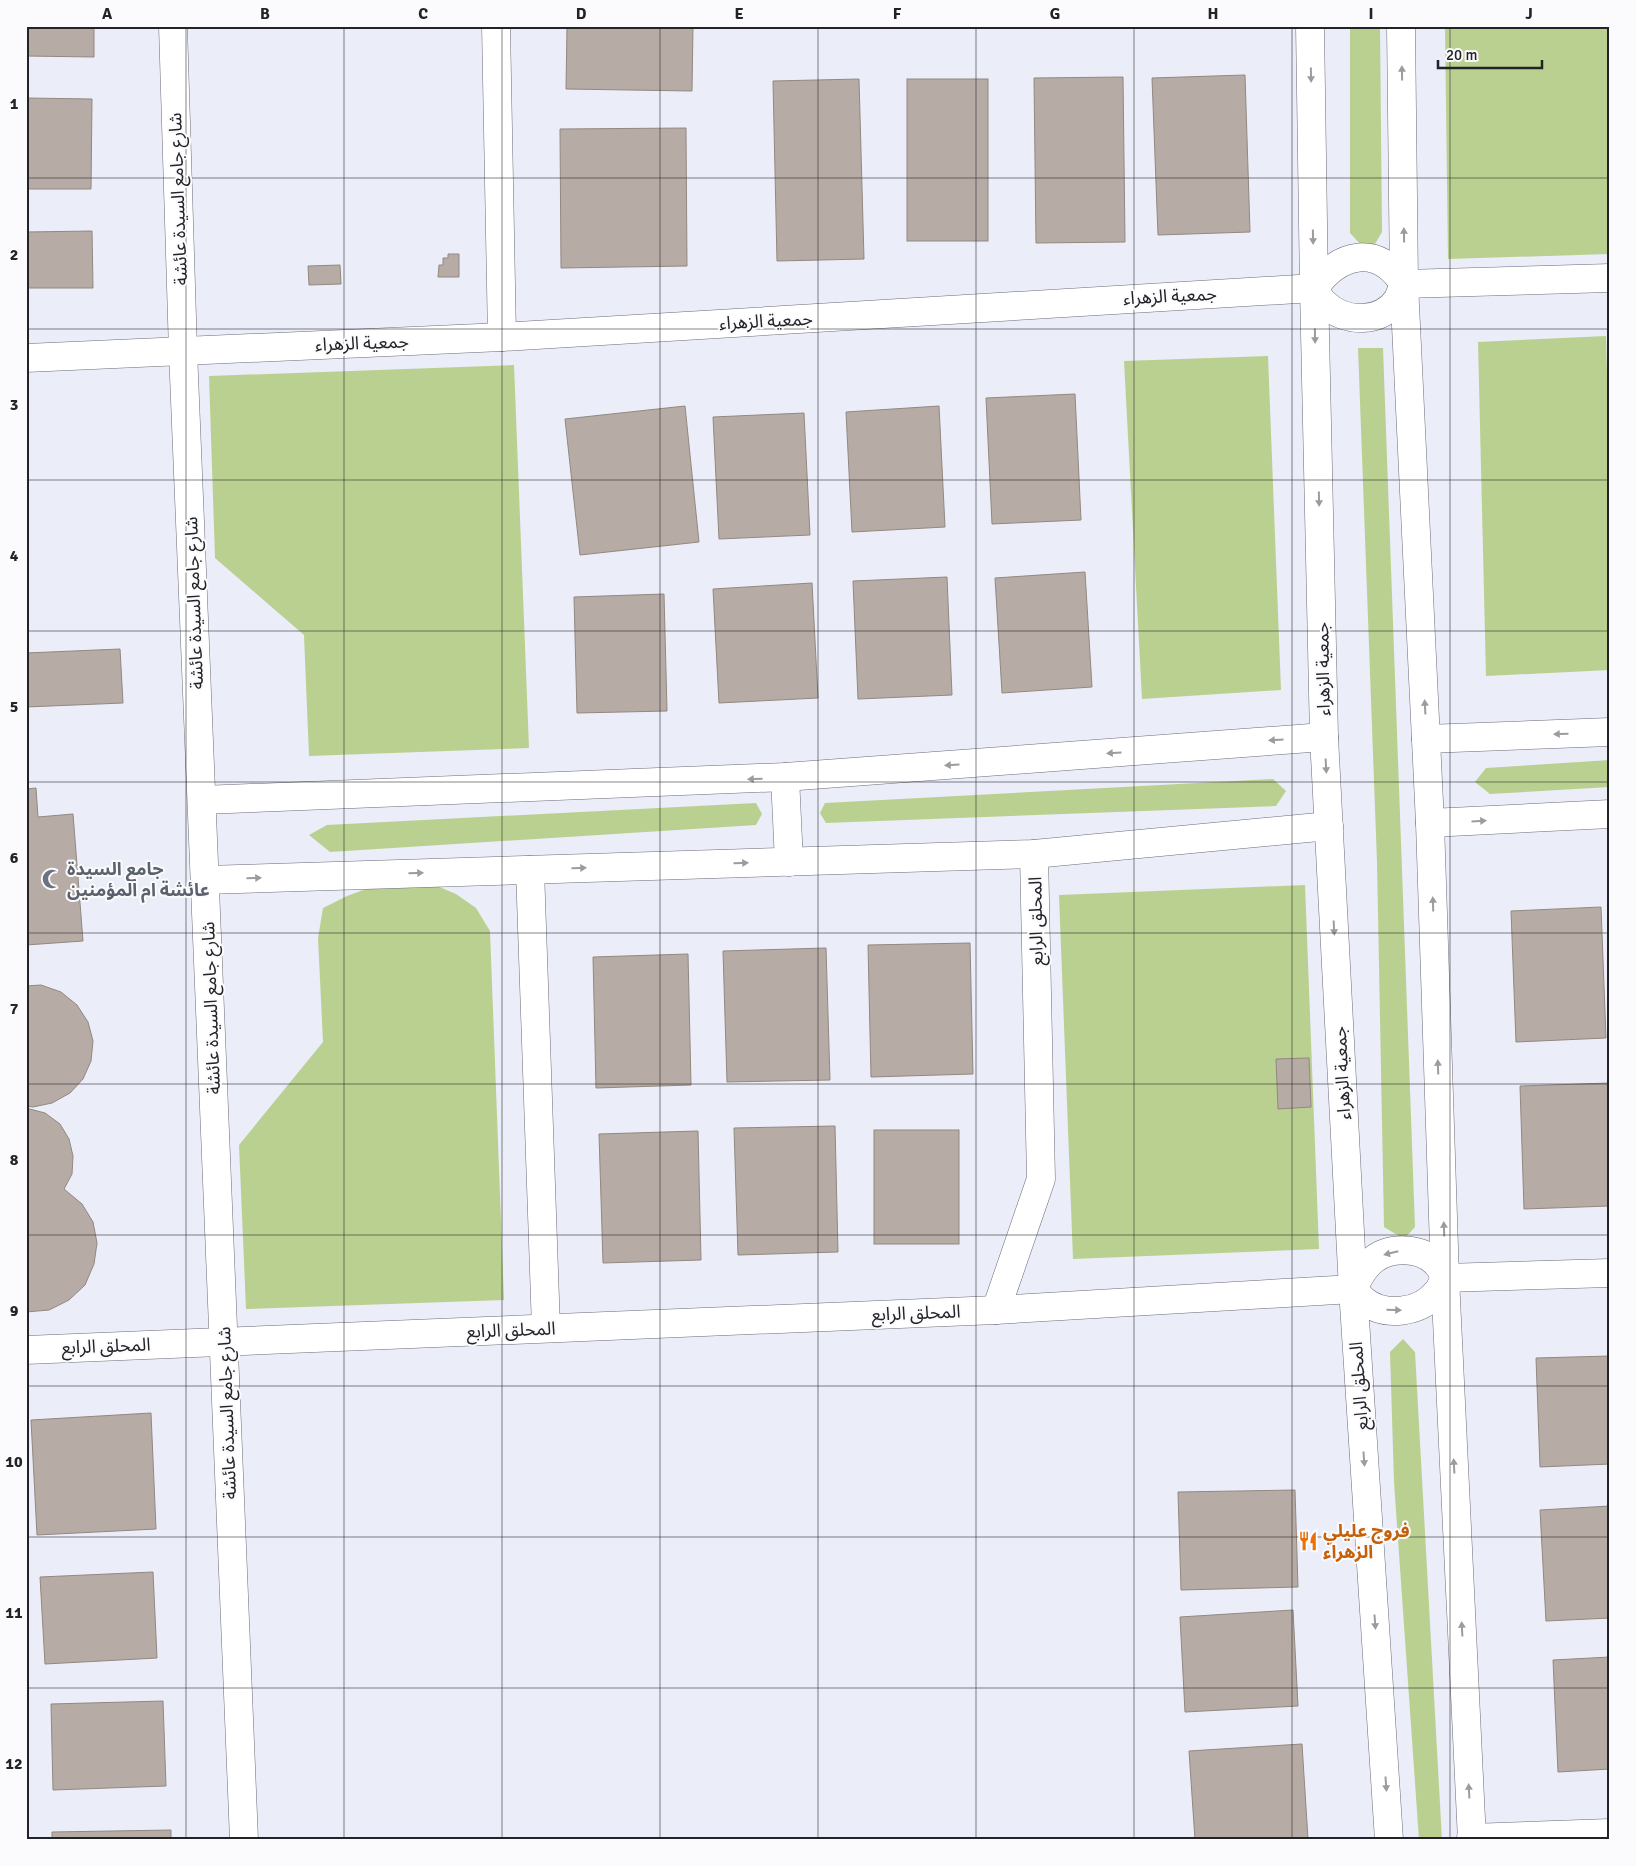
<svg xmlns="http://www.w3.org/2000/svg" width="1636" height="1866" viewBox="0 0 1636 1866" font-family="Signika,'Noto Sans Arabic',sans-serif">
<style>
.green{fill:#bad090}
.building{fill:#b7aca5;stroke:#928881}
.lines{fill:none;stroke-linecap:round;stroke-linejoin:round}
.minor-casing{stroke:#6b6c77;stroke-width:29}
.tertiary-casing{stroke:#6b6c77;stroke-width:29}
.minor{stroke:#fff;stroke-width:28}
.tertiary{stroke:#fff;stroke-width:28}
.oneway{fill:#9c9c9e}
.grid{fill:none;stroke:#222327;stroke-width:1;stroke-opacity:0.55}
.labels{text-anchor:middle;stroke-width:4;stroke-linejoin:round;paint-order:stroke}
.street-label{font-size:18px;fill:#222327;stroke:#fbfbfd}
.worship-label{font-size:18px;font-weight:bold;fill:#5b616d;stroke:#fbfbfd;text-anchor:start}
.food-label{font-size:18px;font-weight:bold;fill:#c56008;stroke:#fbfbfd;text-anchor:start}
.neatline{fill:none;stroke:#222327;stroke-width:2}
.grid-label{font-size:16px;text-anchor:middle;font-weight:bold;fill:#222327}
</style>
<rect width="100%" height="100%" fill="#ebedf9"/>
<g class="green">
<path d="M1350,26H1380L1382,232L1375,244L1361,245L1350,233Z"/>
<path d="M1445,26H1610V254L1448,259Z"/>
<path d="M1606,336L1610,488V670L1486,676L1478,342Z"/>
<path d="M1358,348H1383L1415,1227L1404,1239L1384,1227L1377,862Z"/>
<path d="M1268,356L1281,690L1142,699L1124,361Z"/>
<path d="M514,365L529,748L309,756L304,635L215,558L209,376Z"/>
<path d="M1610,760V787L1490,794L1475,782L1486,768Z"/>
<path d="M1273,779L1286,791L1276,806L826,823L820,813L825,803Z"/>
<path d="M756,803L762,814L756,825L330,852L309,835L327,825Z"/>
<path d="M430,883L456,894L476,908L490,931L504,1300L246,1309L239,1145L323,1042L318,938L323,908L347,896L377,885Z"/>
<path d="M1305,885L1319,1249L1073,1259L1059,895Z"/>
<path d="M1403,1339L1415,1352L1442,1840H1419L1394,1482L1390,1352Z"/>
</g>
<g class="building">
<path d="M26,26H94V57L26,56Z"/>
<path d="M567,26H693L692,91L566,89Z"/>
<path d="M1245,75L1250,232L1158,235L1152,78Z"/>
<path d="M1123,77L1125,242L1036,243L1034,78Z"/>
<path d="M859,79L864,259L777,261L773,81Z"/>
<rect x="907" y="79" width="81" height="162"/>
<path d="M26,98L92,99L91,189H26Z"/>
<path d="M686,128L687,266L561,268L560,129Z"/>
<path d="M92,231L93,288H26V232Z"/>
<path d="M448,254H459V277H438L439,265H443V258H448Z"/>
<path d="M340,265L341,284L309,285L308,266Z"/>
<path d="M1075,394L1081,520L992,524L986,398Z"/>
<path d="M685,406L699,542L580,555L565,419Z"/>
<path d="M939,406L945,527L852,532L846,412Z"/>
<path d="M804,413L810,535L719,539L713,417Z"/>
<path d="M1085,572L1092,687L1002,693L995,578Z"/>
<path d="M947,577L952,695L858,699L853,581Z"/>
<path d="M812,583L818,698L719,703L713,589Z"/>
<path d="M664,594L667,711L577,713L574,597Z"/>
<path d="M120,649L123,703L26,707V653Z"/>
<path d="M36,788L38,817L73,814L83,941L26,945V789Z"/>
<path d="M1601,907L1606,1038L1516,1042L1511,911Z"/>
<path d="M970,943L973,1074L871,1077L868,945Z"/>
<path d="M826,948L830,1080L727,1082L723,951Z"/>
<path d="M688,954L691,1085L596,1088L593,957Z"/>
<path d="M41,985L61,992L77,1005L88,1022L93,1041L91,1061L83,1079L70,1093L52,1103L33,1107L26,1106V986Z"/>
<path d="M1309,1058L1311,1107L1278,1109L1276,1059Z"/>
<path d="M1610,1083V1206L1524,1209L1520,1086Z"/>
<path d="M26,1108L45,1113L60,1124L69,1139L73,1156L72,1174L64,1189L82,1204L93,1222L97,1243L94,1264L85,1285L69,1300L49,1310L26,1312Z"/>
<path d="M835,1126L838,1252L738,1255L734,1128Z"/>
<rect x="874" y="1130" width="85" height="114"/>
<path d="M698,1131L701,1260L603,1263L599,1134Z"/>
<path d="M1610,1356V1464L1540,1467L1536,1358Z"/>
<path d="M151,1413L156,1529L37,1535L31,1420Z"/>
<path d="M1295,1490L1298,1587L1181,1590L1178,1492Z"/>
<path d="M1610,1506V1618L1546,1621L1540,1510Z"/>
<path d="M153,1572L157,1658L45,1664L40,1577Z"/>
<path d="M1293,1610L1298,1706L1185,1712L1180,1617Z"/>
<path d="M1610,1657V1769L1558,1772L1553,1660Z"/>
<path d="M163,1701L166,1786L53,1790L51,1704Z"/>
<path d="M1302,1744L1308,1839L1195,1840L1189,1751Z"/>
<path d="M171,1830V1840H52V1832Z"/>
</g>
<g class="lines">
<defs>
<g id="minor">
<path d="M173,26L183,351L244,1840"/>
<path d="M496,26L502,337"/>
<path d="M1404,284L1610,278"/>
<path d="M26,358L502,337L1314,288"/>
<path d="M1426,739L1610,732"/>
<path d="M785,777L789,862"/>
<path d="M202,800L785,777L1324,737"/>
<path d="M1430,823L1610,814"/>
<path d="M530,870L546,1328"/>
<path d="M205,880L1034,854L1329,826"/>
<path d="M1445,1278L1610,1273"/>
<path d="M996,1310L1041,1179L1034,854"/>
<path d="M26,1350L996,1310L1353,1289"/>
<path d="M1471,1838L1610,1833"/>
</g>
<g id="tertiary">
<path d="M1310,26L1314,288L1324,737L1353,1289L1389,1840"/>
<path d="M1401,26L1404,284L1430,823L1445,1278L1472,1840"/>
<path d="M1314,288C1317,293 1320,300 1325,304C1345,323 1381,324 1398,299C1400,294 1402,289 1404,284"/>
<path d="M1314,288C1340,252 1378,244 1404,284"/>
<path d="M1353,1289C1358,1278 1363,1268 1373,1260C1390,1246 1422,1247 1437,1264C1441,1268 1443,1274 1445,1278"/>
<path d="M1353,1289C1356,1292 1360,1297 1363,1300C1385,1318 1421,1313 1438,1291C1441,1287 1443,1282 1445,1278"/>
</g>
</defs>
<use href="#minor" class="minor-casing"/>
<use href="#tertiary" class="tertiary-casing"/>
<use href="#minor" class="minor"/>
<use href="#tertiary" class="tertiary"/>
</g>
<defs><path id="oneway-solid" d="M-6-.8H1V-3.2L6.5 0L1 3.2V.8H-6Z" transform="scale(1.25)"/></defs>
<g class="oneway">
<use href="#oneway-solid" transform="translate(1402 73) rotate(-91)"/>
<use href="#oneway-solid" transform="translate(1311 75) rotate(89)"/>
<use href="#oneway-solid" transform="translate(1404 235) rotate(-91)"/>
<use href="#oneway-solid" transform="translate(1313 237) rotate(89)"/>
<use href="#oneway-solid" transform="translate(1315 336) rotate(89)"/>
<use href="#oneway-solid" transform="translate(1319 499) rotate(89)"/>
<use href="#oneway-solid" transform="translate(1425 707) rotate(-93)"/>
<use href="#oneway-solid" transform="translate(1561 734) rotate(178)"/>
<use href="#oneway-solid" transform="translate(1276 740) rotate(176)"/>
<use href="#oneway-solid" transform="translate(1114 753) rotate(176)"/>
<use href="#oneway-solid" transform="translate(952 765) rotate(176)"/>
<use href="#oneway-solid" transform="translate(1326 766) rotate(87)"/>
<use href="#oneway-solid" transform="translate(755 779) rotate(178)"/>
<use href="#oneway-solid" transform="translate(1479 821) rotate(-3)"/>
<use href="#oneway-solid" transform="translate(741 863) rotate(-2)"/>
<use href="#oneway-solid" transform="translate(579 868) rotate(-2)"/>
<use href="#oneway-solid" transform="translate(416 873) rotate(-2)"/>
<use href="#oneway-solid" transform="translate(254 878) rotate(-2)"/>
<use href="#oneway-solid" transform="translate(1433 904) rotate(-92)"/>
<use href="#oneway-solid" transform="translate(1334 928) rotate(87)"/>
<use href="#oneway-solid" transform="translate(1438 1067) rotate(-92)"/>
<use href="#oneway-solid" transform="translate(1444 1229) rotate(-92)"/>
<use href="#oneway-solid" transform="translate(1391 1253) rotate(166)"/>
<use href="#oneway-solid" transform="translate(1394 1310) rotate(2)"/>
<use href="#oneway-solid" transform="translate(1364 1459) rotate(86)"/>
<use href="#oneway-solid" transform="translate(1454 1466) rotate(-93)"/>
<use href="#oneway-solid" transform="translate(1375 1622) rotate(86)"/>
<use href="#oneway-solid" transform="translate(1462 1629) rotate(-93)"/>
<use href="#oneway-solid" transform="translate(1386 1784) rotate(86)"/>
<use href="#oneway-solid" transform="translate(1469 1791) rotate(-93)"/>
</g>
<path class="grid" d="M186,26V1840M344,26V1840M502,26V1840M660,26V1840M818,26V1840M976,26V1840M1134,26V1840M1292,26V1840M1450,26V1840M26,178H1610M26,329H1610M26,480H1610M26,631H1610M26,782H1610M26,933H1610M26,1084H1610M26,1235H1610M26,1386H1610M26,1537H1610M26,1688H1610"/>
<defs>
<symbol id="mosque-bare" viewBox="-9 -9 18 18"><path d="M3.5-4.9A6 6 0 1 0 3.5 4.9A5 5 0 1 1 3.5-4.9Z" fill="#6b7280" stroke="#fbfbfd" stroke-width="2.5" paint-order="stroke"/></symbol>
<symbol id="restaurant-bare" viewBox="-9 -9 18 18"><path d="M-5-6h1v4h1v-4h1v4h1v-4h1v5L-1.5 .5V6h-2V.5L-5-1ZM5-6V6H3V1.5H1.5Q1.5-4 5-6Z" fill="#e8710a" stroke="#fbfbfd" stroke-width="2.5" paint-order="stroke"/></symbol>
</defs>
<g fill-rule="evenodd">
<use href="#mosque-bare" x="38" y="865" width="28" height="28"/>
<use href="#restaurant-bare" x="1294" y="1527" width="28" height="28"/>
</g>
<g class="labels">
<g class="street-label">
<text transform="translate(178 199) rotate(-92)" y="6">شارع جامع السيدة عائشة</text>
<text transform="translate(1170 296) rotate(-3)" y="6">جمعية الزهراء</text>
<text transform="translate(766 321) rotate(-3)" y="6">جمعية الزهراء</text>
<text transform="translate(362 343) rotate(-2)" y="6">جمعية الزهراء</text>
<text transform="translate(194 603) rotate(-92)" y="6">شارع جامع السيدة عائشة</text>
<text transform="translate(1323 669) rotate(-91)" y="6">جمعية الزهراء</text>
<text transform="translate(1036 921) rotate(-91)" y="6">المحلق الرابع</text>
<text transform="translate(211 1008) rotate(-92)" y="6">شارع جامع السيدة عائشة</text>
<text transform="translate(1342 1073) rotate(-93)" y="6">جمعية الزهراء</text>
<text transform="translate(916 1313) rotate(-2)" y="6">المحلق الرابع</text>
<text transform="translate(511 1330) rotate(-2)" y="6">المحلق الرابع</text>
<text transform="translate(106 1346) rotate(-2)" y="6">المحلق الرابع</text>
<text transform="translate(1359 1386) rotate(-94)" y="6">المحلق الرابع</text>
<text transform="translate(227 1413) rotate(-92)" y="6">شارع جامع السيدة عائشة</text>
</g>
<g class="worship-label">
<text x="67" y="875">جامع السيدة<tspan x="67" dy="21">عائشة ام المؤمنين</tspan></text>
</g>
<g class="food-label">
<text x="1323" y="1537">فروج عليلي<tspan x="1323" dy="21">الزهراء</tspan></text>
</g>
</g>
<rect width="1636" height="1866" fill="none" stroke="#fbfbfd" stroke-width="55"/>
<path d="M1438 60v8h104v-8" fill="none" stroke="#222327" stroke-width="2.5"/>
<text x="1446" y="60" font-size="15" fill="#222327" stroke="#fbfbfd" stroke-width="4" paint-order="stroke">20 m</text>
<rect x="28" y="28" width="1580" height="1810" class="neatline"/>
<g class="grid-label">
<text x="107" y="19">A</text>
<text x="265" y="19">B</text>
<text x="423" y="19">C</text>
<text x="581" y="19">D</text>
<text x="739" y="19">E</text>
<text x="897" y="19">F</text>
<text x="1055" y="19">G</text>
<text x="1213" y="19">H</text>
<text x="1371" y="19">I</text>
<text x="1529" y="19">J</text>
<text x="14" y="109">1</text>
<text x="14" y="260">2</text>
<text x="14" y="410">3</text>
<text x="14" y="561">4</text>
<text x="14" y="712">5</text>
<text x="14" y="863">6</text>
<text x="14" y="1014">7</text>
<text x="14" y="1165">8</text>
<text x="14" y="1316">9</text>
<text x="14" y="1467">10</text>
<text x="14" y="1618">11</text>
<text x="14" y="1769">12</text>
</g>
</svg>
